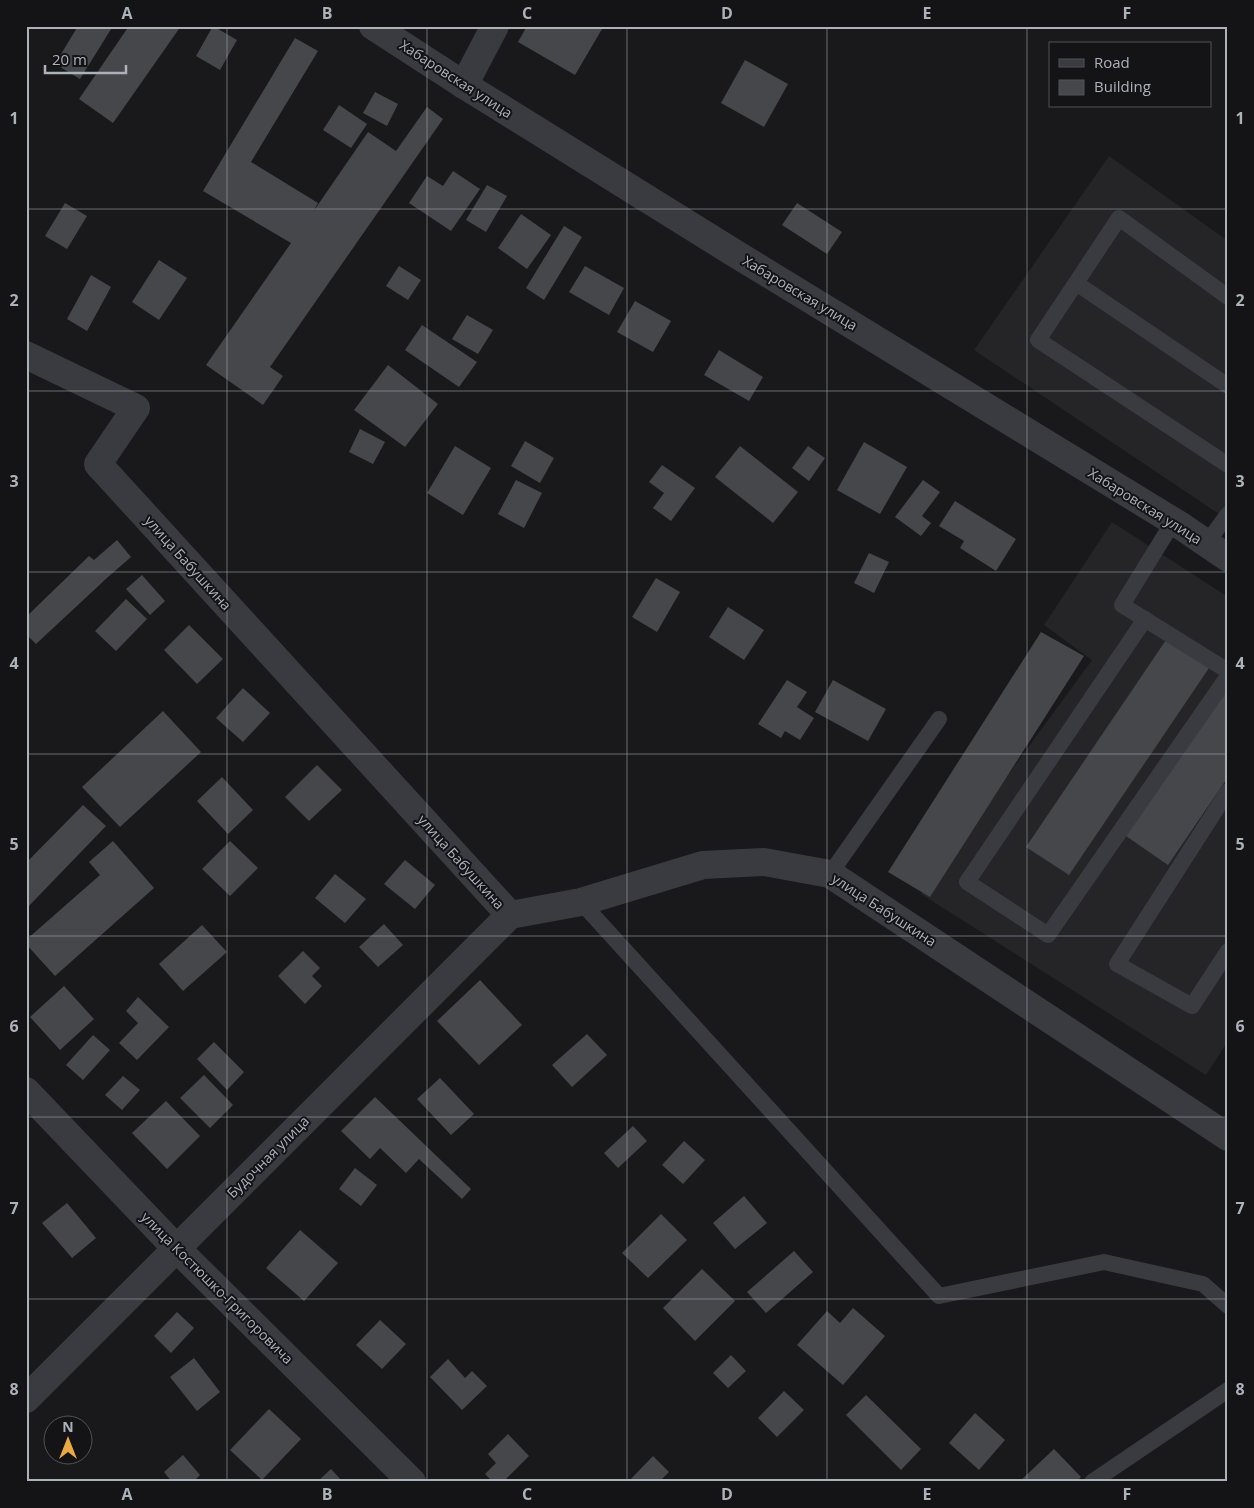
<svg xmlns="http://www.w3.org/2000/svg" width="1254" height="1508" viewBox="0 0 1254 1508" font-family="'Open Sans',sans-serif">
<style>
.built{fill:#252528}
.building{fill:#46474b}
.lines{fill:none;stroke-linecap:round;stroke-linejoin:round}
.lane{stroke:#3a3b40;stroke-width:16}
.street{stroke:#3a3b40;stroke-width:28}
.grid{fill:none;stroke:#acb1ba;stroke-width:1;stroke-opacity:0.55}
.labels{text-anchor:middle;stroke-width:4;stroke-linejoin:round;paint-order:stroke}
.street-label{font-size:14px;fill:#acb1ba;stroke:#141416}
.neatline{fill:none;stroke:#acb1ba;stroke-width:2}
.grid-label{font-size:16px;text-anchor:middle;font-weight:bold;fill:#acb1ba}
</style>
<rect width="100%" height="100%" fill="#19191b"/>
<g class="built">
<path d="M1109,156L1228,241V520L974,350Z"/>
<path d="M1112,522L1228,597V1041L1206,1075L921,894L1092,660L1044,625Z"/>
</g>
<g class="building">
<path d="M78,26H113L80,79L55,64Z"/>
<path d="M129,26H181L113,123L79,99Z"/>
<path d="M213,26L237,40L220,70L196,56Z"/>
<path d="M527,26H597L602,29L575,75L518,42Z"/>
<path d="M295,38L318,51L251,162L318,203L313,212L368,132L396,151L427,107L443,119L270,367L283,376L263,405L206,365L291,243L203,191Z"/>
<path d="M745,60L788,84L764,127L721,103Z"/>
<path d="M375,92L398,104L387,126L363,113Z"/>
<path d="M339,105L367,124L351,148L323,130Z"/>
<path d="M453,171L480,189L451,231L409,203L427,176L443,186Z"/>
<path d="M487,185L507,196L486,232L466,220Z"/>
<path d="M65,203L87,216L67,249L45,236Z"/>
<path d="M797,203L842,232L827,254L782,225Z"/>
<path d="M521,214L551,235L527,269L498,248Z"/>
<path d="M564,226L582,237L544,300L526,288Z"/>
<path d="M159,260L187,278L159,320L132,302Z"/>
<path d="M399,266L421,280L408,300L386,286Z"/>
<path d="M585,266L624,288L609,315L569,292Z"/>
<path d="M91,275L111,287L87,331L67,319Z"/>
<path d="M635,301L671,321L653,352L617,332Z"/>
<path d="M467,315L493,330L478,354L452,339Z"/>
<path d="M422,325L477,362L459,387L405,350Z"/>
<path d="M719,350L763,377L749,401L704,375Z"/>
<path d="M388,365L438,404L405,447L354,410Z"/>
<path d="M360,429L385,442L373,464L349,452Z"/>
<path d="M525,441L554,458L540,483L511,466Z"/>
<path d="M864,442L907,467L880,514L837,490Z"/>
<path d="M455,446L491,468L463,515L427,493Z"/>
<path d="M740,446L798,492L773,523L715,477Z"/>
<path d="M808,446L825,458L809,481L792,468Z"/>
<path d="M662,465L695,488L671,521L653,508L664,493L649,482Z"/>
<path d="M516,480L542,493L524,528L498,514Z"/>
<path d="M923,480L940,492L922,516L931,523L921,536L895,517Z"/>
<path d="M955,501L1016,539L996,571L960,548L964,541L939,526Z"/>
<path d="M117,540L131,557L108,577L36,644L26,634V617L89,556L94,560Z"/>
<path d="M869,553L889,562L874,593L854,583Z"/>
<path d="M142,575L165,601L150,615L126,589Z"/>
<path d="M656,578L680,592L657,632L632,617Z"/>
<path d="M126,599L147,619L116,651L95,631Z"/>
<path d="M728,607L764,630L744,660L709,637Z"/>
<path d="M189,625L223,659L197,684L164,650Z"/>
<path d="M1041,632L1084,656L930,897L888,872Z"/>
<path d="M1166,640L1209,668L1069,875L1026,847Z"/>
<path d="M787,680L807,692L797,707L814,718L800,740L785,731L781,738L758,724Z"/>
<path d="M833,680L886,709L868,741L815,712Z"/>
<path d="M1228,685V777L1168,865L1126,836Z"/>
<path d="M243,688L270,713L243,742L216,718Z"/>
<path d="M163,711L201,752L120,827L82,787Z"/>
<path d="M317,765L342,790L309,821L285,797Z"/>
<path d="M222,777L253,810L228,834L197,801Z"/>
<path d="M83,805L106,826L26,909V863Z"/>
<path d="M113,841L154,888L55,976L26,944V940L100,875L89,862Z"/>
<path d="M230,841L258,868L230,896L202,869Z"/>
<path d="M405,860L435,885L415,909L384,884Z"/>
<path d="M335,874L366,899L345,923L315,898Z"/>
<path d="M384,924L403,945L378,967L359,947Z"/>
<path d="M202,925L227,952L183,991L159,964Z"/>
<path d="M303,951L320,968L312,976L322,986L305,1004L278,976Z"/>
<path d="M480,980L522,1025L479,1065L437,1021Z"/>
<path d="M64,986L94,1019L60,1050L30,1017Z"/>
<path d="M138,997L169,1027L137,1060L119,1043L138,1023L126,1011Z"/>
<path d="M587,1034L607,1055L572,1087L552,1065Z"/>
<path d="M93,1035L110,1050L83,1080L66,1065Z"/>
<path d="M214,1042L244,1072L227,1090L197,1059Z"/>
<path d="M204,1075L233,1105L210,1128L180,1098Z"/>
<path d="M123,1076L140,1090L122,1110L105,1095Z"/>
<path d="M440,1078L474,1114L451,1135L417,1099Z"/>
<path d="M375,1097L471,1189L462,1199L419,1159L406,1173L380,1148L370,1159L341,1131Z"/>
<path d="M166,1101L200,1136L167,1169L132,1133Z"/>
<path d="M633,1126L647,1141L618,1168L604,1153Z"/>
<path d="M684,1141L705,1160L683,1184L662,1165Z"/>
<path d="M355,1168L377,1185L361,1206L339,1189Z"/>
<path d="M744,1196L767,1223L735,1249L713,1223Z"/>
<path d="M67,1203L96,1238L72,1258L42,1223Z"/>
<path d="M661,1214L687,1240L648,1278L622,1253Z"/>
<path d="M300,1230L338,1263L304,1301L266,1268Z"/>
<path d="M794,1251L813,1272L766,1313L747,1292Z"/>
<path d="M702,1269L735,1301L695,1341L663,1308Z"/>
<path d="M853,1308L885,1336L843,1385L797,1345L827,1311L840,1323Z"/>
<path d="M177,1312L194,1328L171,1353L154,1336Z"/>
<path d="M380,1320L406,1344L382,1369L356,1345Z"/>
<path d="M731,1355L746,1371L728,1388L713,1373Z"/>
<path d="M194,1358L220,1392L197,1411L170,1377Z"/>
<path d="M448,1359L465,1378L472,1371L487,1386L462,1410L430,1377Z"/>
<path d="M784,1391L804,1410L777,1437L758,1418Z"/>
<path d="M866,1395L921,1449L901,1470L846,1415Z"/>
<path d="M269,1409L301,1439L262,1480L230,1450Z"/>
<path d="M975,1413L1005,1440L979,1470L949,1443Z"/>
<path d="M508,1434L529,1456L503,1482H493L485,1474L496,1463L488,1454Z"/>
<path d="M1054,1449L1081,1477L1076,1482H1019Z"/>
<path d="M183,1455L200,1475L193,1482H172L164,1472Z"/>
<path d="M653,1456L669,1472L659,1482H628Z"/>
<path d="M331,1469L343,1482H317Z"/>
</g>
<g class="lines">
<g class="lane">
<path d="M1076,283L1228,386"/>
<path d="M1228,297L1119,218L1038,340L1228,465"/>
<path d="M1173,522L1122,605L1228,671"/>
<path d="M1206,544L1228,514"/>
<path d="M1145,619L967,882L1048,935L1228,676"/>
<path d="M1228,791L1117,964L1192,1006L1228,951"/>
<path d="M830,874L939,719"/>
<path d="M581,902L939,1296L1104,1262L1203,1284L1228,1306"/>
<path d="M1092,1482L1228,1390"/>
</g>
<g class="street">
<path d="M373,26L464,85L731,251L1181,526L1228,558"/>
<path d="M464,85L495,26"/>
<path d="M26,355L136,408L98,464L510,915L581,902L703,865L764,862L830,874L1228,1137"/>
<path d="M26,1091L176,1248L412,1482"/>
<path d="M26,1399L510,915"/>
</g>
</g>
<path class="grid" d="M227,26V1482M427,26V1482M627,26V1482M827,26V1482M1027,26V1482M26,209H1228M26,391H1228M26,572H1228M26,754H1228M26,936H1228M26,1117H1228M26,1299H1228"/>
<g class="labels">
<g class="street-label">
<text transform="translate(456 79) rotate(33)" y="5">Хабаровская улица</text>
<text transform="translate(800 293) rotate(31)" y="5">Хабаровская улица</text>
<text transform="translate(1145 506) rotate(32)" y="5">Хабаровская улица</text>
<text transform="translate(188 563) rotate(48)" y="5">улица Бабушкина</text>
<text transform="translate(461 862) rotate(48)" y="5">улица Бабушкина</text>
<text transform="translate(884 910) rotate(33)" y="5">улица Бабушкина</text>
<text transform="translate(268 1157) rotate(-45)" y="5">Будочная улица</text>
<text transform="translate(217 1288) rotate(45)" y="5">улица Костюшко-Григоровича</text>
</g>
</g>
<rect width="1254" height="1508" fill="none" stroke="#141416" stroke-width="55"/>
<rect x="1049" y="42" width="162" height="65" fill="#141416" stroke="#515358"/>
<rect x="1059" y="59" width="25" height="8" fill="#3a3b40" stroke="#515358"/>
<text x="1094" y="68" font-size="15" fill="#acb1ba">Road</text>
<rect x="1059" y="80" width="25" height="15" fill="#46474b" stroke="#515358"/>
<text x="1094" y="92" font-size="15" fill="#acb1ba">Building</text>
<g transform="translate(68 1440)"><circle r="24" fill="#141416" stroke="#515358"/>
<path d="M0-4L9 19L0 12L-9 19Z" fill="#eba941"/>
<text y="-8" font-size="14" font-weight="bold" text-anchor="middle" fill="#acb1ba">N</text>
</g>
<path d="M45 65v8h81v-8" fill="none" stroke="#acb1ba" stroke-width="2.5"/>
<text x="52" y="65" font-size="15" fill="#acb1ba" stroke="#141416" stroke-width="4" paint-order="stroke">20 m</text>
<rect x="28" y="28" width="1198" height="1452" class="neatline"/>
<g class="grid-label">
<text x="127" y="19">A</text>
<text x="327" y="19">B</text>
<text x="527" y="19">C</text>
<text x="727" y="19">D</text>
<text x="927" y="19">E</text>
<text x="1127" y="19">F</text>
<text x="14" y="124">1</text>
<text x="1240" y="124">1</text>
<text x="14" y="306">2</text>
<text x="1240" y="306">2</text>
<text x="14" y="487">3</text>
<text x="1240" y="487">3</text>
<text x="14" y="669">4</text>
<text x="1240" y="669">4</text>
<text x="14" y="850">5</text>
<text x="1240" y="850">5</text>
<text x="14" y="1032">6</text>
<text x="1240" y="1032">6</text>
<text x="14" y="1214">7</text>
<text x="1240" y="1214">7</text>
<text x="14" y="1395">8</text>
<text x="1240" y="1395">8</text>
<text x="127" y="1500">A</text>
<text x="327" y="1500">B</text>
<text x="527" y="1500">C</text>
<text x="727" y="1500">D</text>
<text x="927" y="1500">E</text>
<text x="1127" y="1500">F</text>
</g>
</svg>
